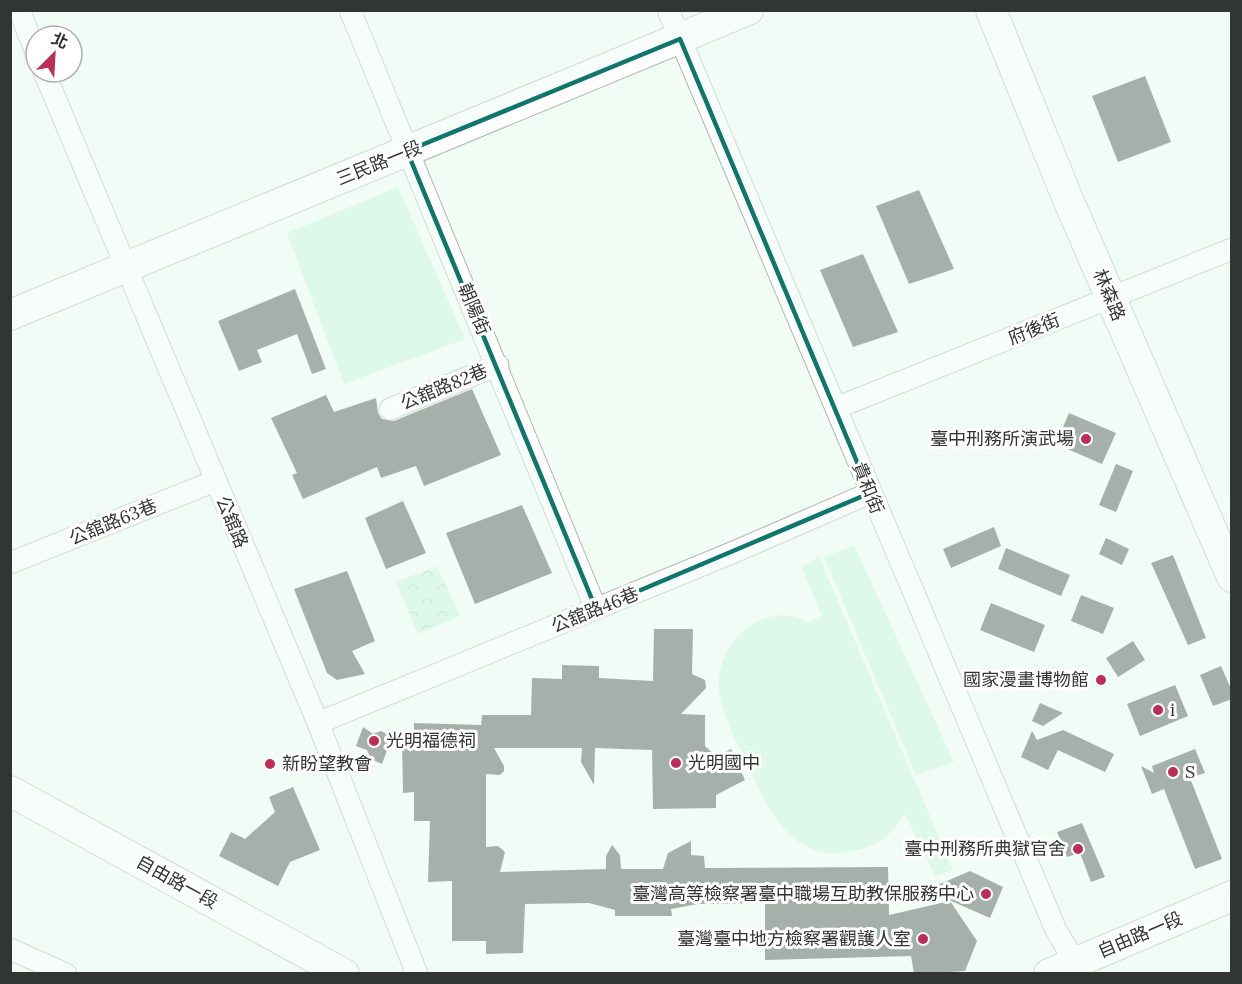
<svg xmlns="http://www.w3.org/2000/svg" width="1242" height="984" viewBox="0 0 1242 984" font-family="Lora,'Noto Sans TC',serif">
<style>
.grass{fill:#c8f6db}
.park{fill:url(#park-crowns)}
.building{fill:#4c5650}
.lines{fill:none;stroke-linecap:round;stroke-linejoin:round}
.street-casing{stroke:#adb8b1;stroke-width:23}
.secondary-casing{stroke:#adb8b1;stroke-width:32}
.street{stroke:#fff;stroke-width:21}
.secondary{stroke:#fff;stroke-width:30}
.marked{fill:none;stroke:#0f766e;stroke-width:4.5;stroke-linejoin:round}
.poi-dot{fill:#bd2d57;stroke:#fff;stroke-width:2}
.labels{text-anchor:middle;stroke-width:6;stroke-linejoin:round;paint-order:stroke}
.street-label{font-size:18px;fill:#323633;stroke:#fff}
.poi-label{font-size:18px;fill:#323633;stroke:#fff;text-anchor:end}
</style>
<defs>
<pattern id="park-crowns" width="20" height="18" patternUnits="userSpaceOnUse" patternTransform="scale(1.5)"><rect width="20" height="18" fill="#c8f6db"/><path d="M2 6a3 3 0 1 1 6 0M12 15a3 3 0 1 1 6 0" fill="none" stroke="#acd4bc"/></pattern>
</defs>
<rect width="100%" height="100%" fill="#f1fcf5"/>
<g class="grass">
<path d="M398,187L465,339L344,384L287,233Z"/>
<path d="M854,545L954,762L916,775L824,557Z"/>
<path d="M819,557L953,870L935,876L905,814C886,839 880,846 848,852C790,863 764,802 744,757C733,734 717,706 719,680C721,637 770,598 809,623L822,615L801,566Z"/>
</g>
<path class="park" d="M437,566L460,616L418,634L396,582Z"/>
<g class="building">
<path d="M1145,76L1171,142L1118,162L1092,96Z"/>
<path d="M919,190L954,269L909,284L876,206Z"/>
<path d="M863,254L898,332L853,347L820,270Z"/>
<path d="M295,289L326,369L312,374L297,334L257,350L262,362L239,371L218,321Z"/>
<path d="M472,389L501,455L424,486L416,466L381,478L377,467L303,499L292,475L297,473L271,418L326,395L334,412L376,398L378,413L382,419L394,421Z"/>
<path d="M1069,413L1116,433L1102,464L1056,444Z"/>
<path d="M1116,464L1133,471L1116,512L1099,505Z"/>
<path d="M403,501L426,553L386,569L365,518Z"/>
<path d="M522,505L552,573L475,604L446,533Z"/>
<path d="M994,527L1001,546L951,568L943,549Z"/>
<path d="M1106,538L1129,549L1122,565L1099,554Z"/>
<path d="M1006,548L1070,575L1061,596L998,569Z"/>
<path d="M1173,555L1206,638L1188,645L1151,563Z"/>
<path d="M347,571L375,641L352,651L365,674L337,680L327,673L294,589Z"/>
<path d="M1081,595L1114,608L1103,634L1071,621Z"/>
<path d="M991,603L1045,625L1034,652L980,630Z"/>
<path d="M654,629H693L692,674L705,680L706,688L681,714L705,715V746L717,757L731,749L745,780L716,795V808L653,809L652,750L595,748L594,785L581,762L582,748H494L504,766V771L500,775L486,774V847L498,846L505,852L500,872L606,869V856L612,845L620,855L621,869H663L668,853L691,841V855L704,856L705,868L888,867L889,915L950,901L977,941L965,971L914,974L911,956L765,960V903L698,904L671,909L672,916H615V910L589,903L525,904L523,953L486,954V941H452V881L428,882L430,821H414V792L403,793L402,740L414,746V723L481,725L482,715H531L532,678L562,679V665L599,666V678L653,681Z"/>
<path d="M1133,641L1145,660L1118,677L1106,658Z"/>
<path d="M1221,666L1232,691V699L1213,706L1200,675Z"/>
<path d="M1175,685L1188,716L1140,736L1127,704Z"/>
<path d="M1040,703L1063,713L1043,726L1032,721Z"/>
<path d="M363,727L373,734L381,731L392,736L382,764L371,759L367,750L356,746Z"/>
<path d="M1063,730L1114,754L1105,772L1058,750L1048,770L1021,757L1032,731L1037,740Z"/>
<path d="M1195,749L1205,773L1190,778L1222,859L1195,869L1164,789L1152,794L1141,766L1154,773L1152,766Z"/>
<path d="M293,787L320,850L290,862L278,886L219,856L231,832L245,839L275,812L269,797Z"/>
<path d="M1082,823L1105,877L1091,882L1080,853L1067,857L1057,832Z"/>
<path d="M970,871L1003,887L990,918L926,890Z"/>
</g>
<g class="lines">
<defs>
<g id="street">
<path d="M19,10L36,52"/>
<path d="M350,10L596,609"/>
<path d="M668,10L1056,930L1082,974"/>
<path d="M44,72L318,723L417,974"/>
<path d="M836,408L1232,249"/>
<path d="M390,409L498,365"/>
<path d="M10,563L215,481"/>
<path d="M318,723L734,552L870,493"/>
<path d="M10,949L66,974"/>
</g>
<g id="secondary">
<path d="M991,10L1067,197L1232,577"/>
<path d="M10,315L748,10"/>
<path d="M10,791L344,974"/>
<path d="M1049,974L1232,896"/>
</g>
</defs>
<use href="#street" class="street-casing"/>
<use href="#secondary" class="secondary-casing"/>
<use href="#street" class="street"/>
<use href="#secondary" class="secondary"/>
</g>
<path d="M0 0H1242V984H0ZM680,39L870,493L596,609L407,151Z" fill="#f1fcf5" fill-opacity=".55" fill-rule="evenodd"/>
<path class="marked" d="M680,39L870,493L596,609L407,151Z"/>
<g class="poi-dot">
<circle cx="1086" cy="439" r="6"/>
<circle cx="1101" cy="680" r="6"/>
<circle cx="1158" cy="710" r="6"/>
<circle cx="374" cy="741" r="6"/>
<circle cx="676" cy="763" r="6"/>
<circle cx="270" cy="764" r="6"/>
<circle cx="1173" cy="772" r="6"/>
<circle cx="1078" cy="849" r="6"/>
<circle cx="986" cy="894" r="6"/>
<circle cx="923" cy="939" r="6"/>
</g>
<g class="labels">
<g class="street-label">
<text transform="translate(379 163) rotate(-22)" y="6">三民路一段</text>
<text transform="translate(1109 295) rotate(67)" y="6">林森路</text>
<text transform="translate(474 309) rotate(67)" y="6">朝陽街</text>
<text transform="translate(1034 329) rotate(-22)" y="6">府後街</text>
<text transform="translate(444 387) rotate(-22)" y="6">公舘路82巷</text>
<text transform="translate(868 488) rotate(68)" y="6">貴和街</text>
<text transform="translate(113 522) rotate(-22)" y="6">公舘路63巷</text>
<text transform="translate(232 522) rotate(67)" y="6">公舘路</text>
<text transform="translate(595 610) rotate(-22)" y="6">公舘路46巷</text>
<text transform="translate(177 882) rotate(29)" y="6">自由路一段</text>
<text transform="translate(1140 935) rotate(-23)" y="6">自由路一段</text>
</g>
<g class="poi-label">
<text x="1074" y="445">臺中刑務所演武場</text>
<text x="1089" y="686">國家漫畫博物館</text>
<text x="1170" y="716" text-anchor="start">i</text>
<text x="386" y="747" text-anchor="start">光明福德祠</text>
<text x="688" y="769" text-anchor="start">光明國中</text>
<text x="282" y="770" text-anchor="start">新盼望教會</text>
<text x="1185" y="778" text-anchor="start">S</text>
<text x="1066" y="855">臺中刑務所典獄官舍</text>
<text x="974" y="900">臺灣高等檢察署臺中職場互助教保服務中心</text>
<text x="911" y="945">臺灣臺中地方檢察署觀護人室</text>
</g>
</g>
<rect width="1242" height="984" fill="none" stroke="#323633" stroke-width="24"/>
<g transform="translate(54 54) rotate(24)"><circle r="28" fill="#ffffff" stroke="#adafad" stroke-width="1.5"/>
<path d="M0-4.5L10 22L0 15L-10 22Z" fill="#bd2d57"/>
<text y="-9" font-size="16" font-weight="bold" text-anchor="middle" fill="#323633">北</text>
</g>
</svg>
